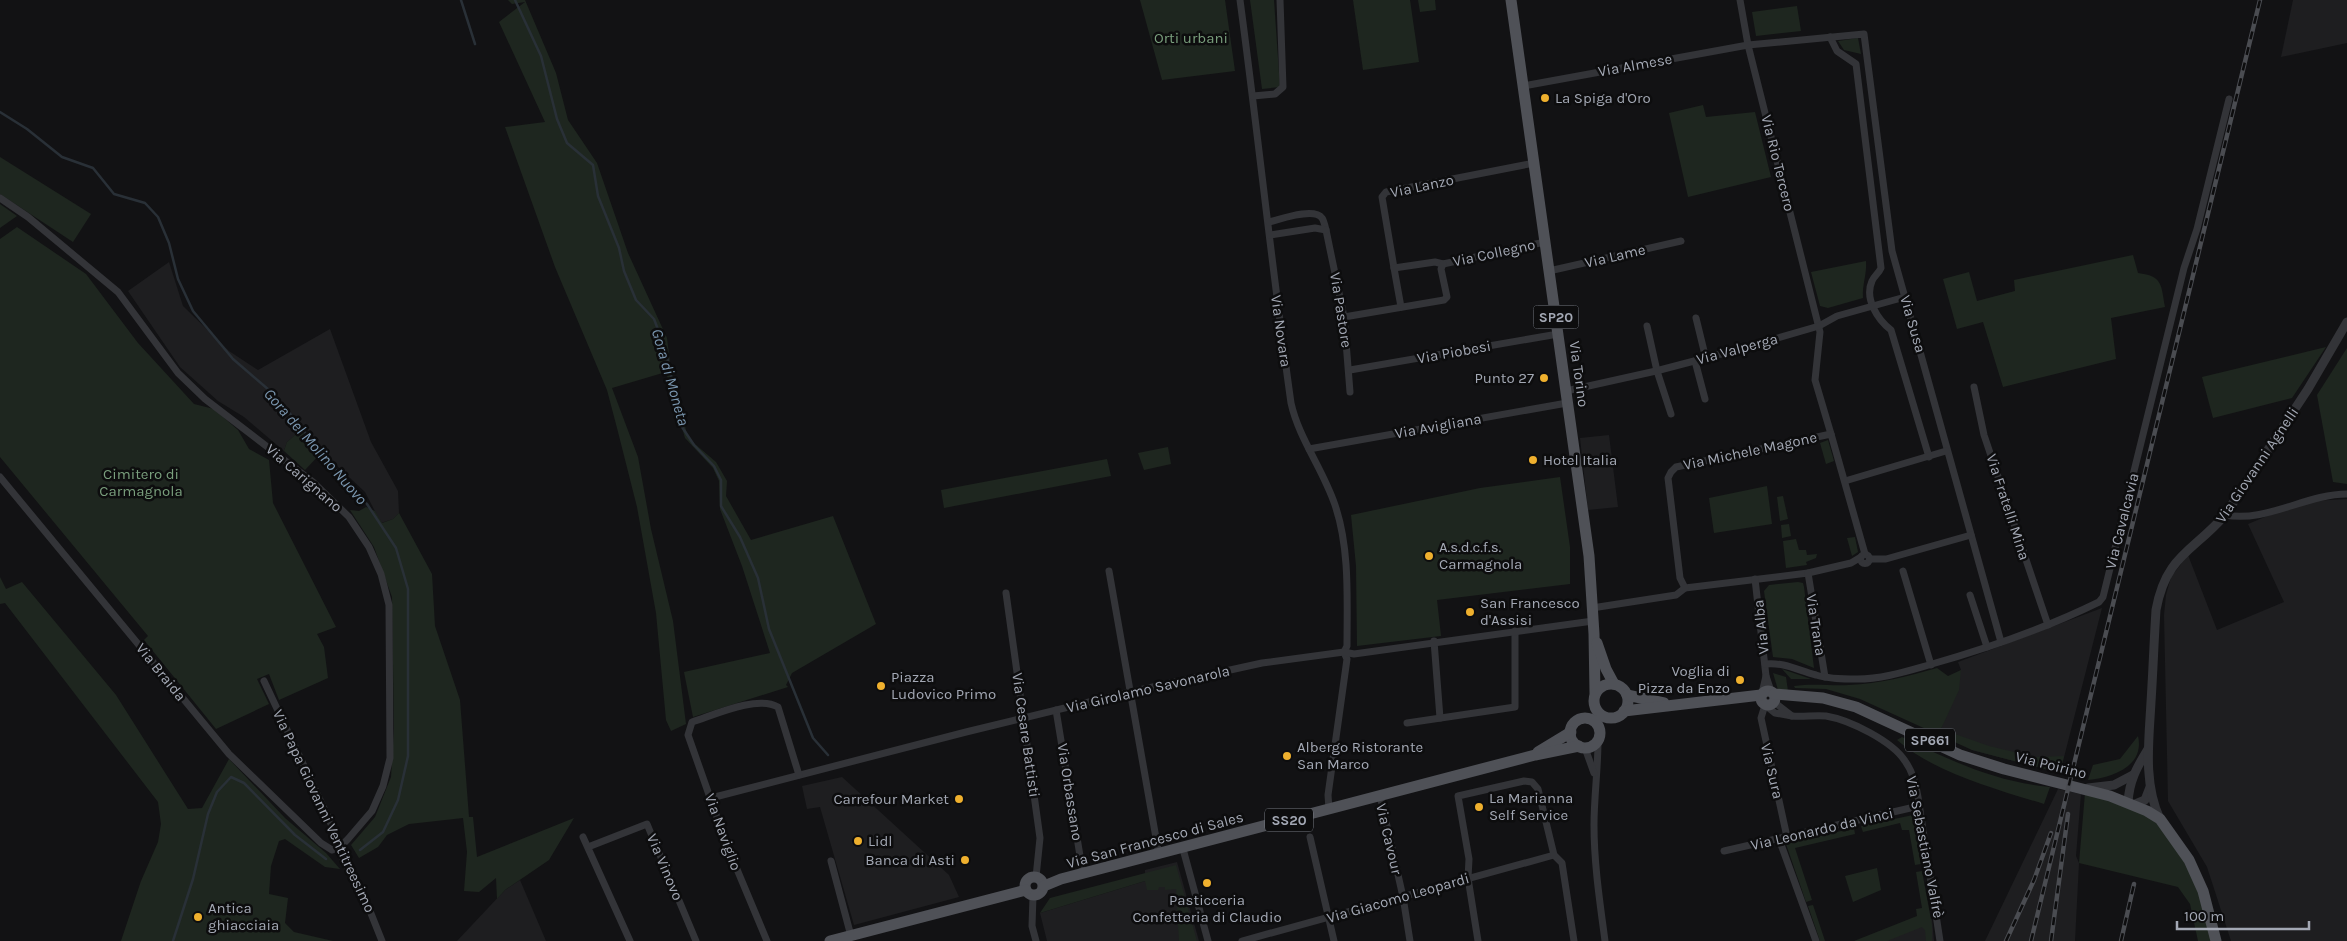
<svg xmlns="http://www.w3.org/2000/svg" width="2347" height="941" viewBox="0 0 2347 941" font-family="Karla,sans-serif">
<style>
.built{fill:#1e1e20}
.green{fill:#1e261f}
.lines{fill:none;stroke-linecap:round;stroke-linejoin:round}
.stream{stroke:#293037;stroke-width:2.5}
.minor{stroke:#333438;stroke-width:7}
.tertiary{stroke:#333438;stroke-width:9}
.primary{stroke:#4f5157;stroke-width:11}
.rail-casing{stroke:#4a4c51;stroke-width:4.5}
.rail{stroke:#0d0d0e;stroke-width:2.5;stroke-dasharray:8;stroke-linecap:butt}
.poi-dot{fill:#efb02e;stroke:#0d0d0e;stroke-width:2}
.labels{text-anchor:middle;stroke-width:5;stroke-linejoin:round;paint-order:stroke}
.shield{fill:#0d0d0e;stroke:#767a82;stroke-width:1}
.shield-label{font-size:14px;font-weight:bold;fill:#a3a8b4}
.park-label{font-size:15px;fill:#7a9f7d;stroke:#0d0d0e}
.street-label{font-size:15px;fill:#a3a8b4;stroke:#0d0d0e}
.poi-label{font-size:15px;fill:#a3a8b4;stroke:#0d0d0e;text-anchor:start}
.water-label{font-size:16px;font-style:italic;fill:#7a96af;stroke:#0d0d0e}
</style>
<rect width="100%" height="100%" fill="#121214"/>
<g class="built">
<path d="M2293,0H2347V43L2281,57Z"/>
<path d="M169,262L183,306L229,351L258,370L330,329L371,442L398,491L399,513L393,519L381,523L365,492L334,463L305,427L287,442L284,451L244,417L218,401L180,367L128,291Z"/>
<path d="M1609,435L1618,507L1588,510L1580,438Z"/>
<path d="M2347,499V941H2231L2207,867L2168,801L2164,615L2166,595L2171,577L2188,555L2217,630L2284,602L2248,524L2272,514L2312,501Z"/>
<path d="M2102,608L2060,773L1972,750L1941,729L1961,670L1958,662Z"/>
<path d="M842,777L949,875L959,897L854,925L820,807L807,809L802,786Z"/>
<path d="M2058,789L2081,794L2076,856L2079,863L2075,941H1985Z"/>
<path d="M1177,862L1199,941H1047L1040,913L1145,881V870Z"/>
<path d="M520,880L546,941H457L505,890Z"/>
<path d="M1932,919L1934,941H1875Z"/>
</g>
<g class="green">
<path d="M508,0H525L556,73L568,120L597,163L628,253L667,338L671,370L688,438L716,462L727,481L726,496L751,540L833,516L876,624L792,673L786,685L788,687L693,717L684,672L770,653L742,566L720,509L719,481L713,468L685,438L666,372L612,388L638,457L651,529L673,621L686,724L671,731L666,720L656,613L637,507L617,428L607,390L555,267L505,127L545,122L499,22L525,2L512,4Z"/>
<path d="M1140,0H1225L1235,71L1162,80Z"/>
<path d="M1250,0H1274L1280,87L1262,89Z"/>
<path d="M1353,0H1410L1419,62L1363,70Z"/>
<path d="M1418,0H1435L1436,10L1420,12Z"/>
<path d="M1797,6L1801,31L1756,36L1752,12Z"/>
<path d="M1858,38L1861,54L1844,50L1838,41Z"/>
<path d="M1703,105L1706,117L1755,112L1771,177L1688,197L1669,113Z"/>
<path d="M0,157L91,214L73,242L0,194Z"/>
<path d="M0,204L17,216L0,228Z"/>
<path d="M17,227L86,274L138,343L194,404L214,409L238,430L249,449L269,460L273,503L336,627L317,634L324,647L328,678L279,700L269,674L257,679L269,704L216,729L144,640L148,636L0,457V239Z"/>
<path d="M2133,255L2138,273C2163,276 2161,285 2165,307L2111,318L2116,359L2003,387L1983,322L1957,329L1943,279L1969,272L1977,301L2015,291L2014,280Z"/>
<path d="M1866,261C1867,275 1862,284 1863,298L1828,308L1820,306L1811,272Z"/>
<path d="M2326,347L2292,398L2213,418L2202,377Z"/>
<path d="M2347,348V484L2333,482L2317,395Z"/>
<path d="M301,430L320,454L305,470L284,451L287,442Z"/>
<path d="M1828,440L1834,461L1826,464L1820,443Z"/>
<path d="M1168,447L1171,464L1144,470L1138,453Z"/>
<path d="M1107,459L1111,476L944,508L941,490Z"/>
<path d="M1560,477L1570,547V584L1437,600L1441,636L1357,646L1356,566L1351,515L1480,488Z"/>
<path d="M1767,486L1772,524L1714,533L1709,498Z"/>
<path d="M1783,496L1788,519L1780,521L1777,497Z"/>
<path d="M366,507L375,511L382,523L393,519L399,513L432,574L435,626L460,700L469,817H473L477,857L574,818L549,860L505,890L497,899L496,878L479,892L464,891L467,852L463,818L409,824L387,835L378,847L359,858L351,845L375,817L391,777L394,729L392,597L374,547L350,510L359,511Z"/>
<path d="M1789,524L1791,536L1782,538L1781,525Z"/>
<path d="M1855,537L1858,552L1852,556L1847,538Z"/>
<path d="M1796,539L1799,550H1806L1807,555L1817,554L1816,558L1806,562L1807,565L1786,568L1783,541Z"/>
<path d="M0,577L6,589L22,582L116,695L188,809L202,808L229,759L285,818L326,853L340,869L325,867L285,839L279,841L271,866L269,894L288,898L285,923L294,932L333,941H121L141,881L158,842L161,824L158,802L5,603L0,604Z"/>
<path d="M1798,582L1803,583L1804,587L1814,668L1792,659L1773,657L1764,591L1769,585Z"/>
<path d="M1937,668L1948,676L1961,670L1959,690L1941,729L1989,746L2035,757L2064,756L2060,773L1972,750L1860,699L1826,689L1795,688L1794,686C1813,683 1830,686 1849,685C1879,684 1908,676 1937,668Z"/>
<path d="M1782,669L1811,679H1791Z"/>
<path d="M1773,673L1786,677L1788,691L1778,690Z"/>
<path d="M2138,736C2145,766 2112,778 2088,780L2093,765L2120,759Z"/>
<path d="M1902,737C1951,761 1996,782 2050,787L2044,804C1998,790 1933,772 1897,740Z"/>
<path d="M2085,793L2120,803L2152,819L2170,836L2201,893L2212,941H2198L2190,904L2178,887L2079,863Z"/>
<path d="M1913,815L1921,864L1915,865L1909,830H1902L1900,823L1863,832L1861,826Z"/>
<path d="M1854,828L1855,834L1795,848L1812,900L1806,902L1786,844Z"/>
<path d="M1176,865L1197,941H1179L1176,889L1165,890V887H1159L1158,890H1147L1145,881L1040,913L1050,898Z"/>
<path d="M1877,868L1881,890L1853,902L1845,876Z"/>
<path d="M1922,871L1932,925V941H1926L1925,930L1922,927L1887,941H1854L1917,916L1916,909L1922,908L1916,872Z"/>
<path d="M1813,905L1825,941H1820L1808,906Z"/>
</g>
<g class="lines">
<g class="stream">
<path d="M461,0L475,44"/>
<path d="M515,0L541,56L557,119L567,143L593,165L598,196L619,248L624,271L636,300L654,319L665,348L682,427L694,445L714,466L721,480V506L740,537L758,578L769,629L813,738L828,755"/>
<path d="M0,112L27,129L62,157L93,168L114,194L145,203L158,217L169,243L178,279L193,311L233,359L276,396L325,458L367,504L396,548L408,589V756L398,800L383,832L360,850"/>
<path d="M173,941L193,879L208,814L217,792L231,777L244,783L295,835L326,859"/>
</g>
<g class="minor">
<path d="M1240,0C1258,134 1272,269 1291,403C1299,439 1323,469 1335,505C1350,549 1347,600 1347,646L1344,652L1347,659L1328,795L1329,809"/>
<path d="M1740,0L1748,45L1820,332L1815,380L1831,434"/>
<path d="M1830,37L1837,51L1856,64L1881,268C1879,273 1874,276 1872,281C1864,299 1878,320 1891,330L1929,457"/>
<path d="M1523,86L1748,45L1864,34L1892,251L2001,642"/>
<path d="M1253,96L1275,94L1283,87L1280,0"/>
<path d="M0,198L28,217L118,292L178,373L205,399L313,482L349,517L369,547L381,574L389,605L390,758L383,786L372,811L348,839L341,846L332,850L321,843L229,754L0,477"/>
<path d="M1269,222C1281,219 1314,207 1322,218C1324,221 1325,226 1326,230L1344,317L1350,392"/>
<path d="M1270,235L1315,228L1326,230"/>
<path d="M1394,268L1382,197L1386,192L1534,163"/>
<path d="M1549,271L1681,241"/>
<path d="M1401,307L1394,268L1435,262L1443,264L1545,242"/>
<path d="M1344,317L1444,300L1447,297L1441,269L1443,264"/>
<path d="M1696,318L1706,359"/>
<path d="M1647,326L1657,371L1671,414"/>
<path d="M1695,361L1705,399"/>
<path d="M1350,370L1558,334"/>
<path d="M1974,387L1984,435L2048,625"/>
<path d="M1566,391L1656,371L1740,349L1819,326L1837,316L1905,297"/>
<path d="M1309,449L1567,403"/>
<path d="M1845,481L1946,451"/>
<path d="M2225,515C2266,523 2306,494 2347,494"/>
<circle cx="1865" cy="559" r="4.5"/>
<path d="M1861,557L1851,563L1808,573L1685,588L1680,578L1668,478L1671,472L1676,467L1831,434L1865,554"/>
<path d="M1870,559H1886L1971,535"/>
<path d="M1109,571L1159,855"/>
<path d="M1903,571L1931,665"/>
<path d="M1808,573L1825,677"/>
<path d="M1755,579L1766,676"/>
<path d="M1006,593L1040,838L1036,877"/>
<path d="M1970,595L1987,647"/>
<path d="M1592,608L1676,595L1685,588"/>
<path d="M1434,641L1440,718"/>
<path d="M1765,664C1784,662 1797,670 1816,675C1829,679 1843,679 1857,679C1883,679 1907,671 1932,664C1989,648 2046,628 2099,602L2103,597L2184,268L2197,229L2229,99"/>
<path d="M264,681L329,819L335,834L337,848L370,911L382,941"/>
<path d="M1762,693L1766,676L1771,691"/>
<path d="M1774,702L1792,716L1775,713L1765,705L1761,718L1787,837"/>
<path d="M1056,710L1083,874"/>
<path d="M1792,716C1803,717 1815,715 1826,716C1850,720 1892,741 1905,761C1913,772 1916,784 1918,797L1940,941"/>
<path d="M1407,723L1515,707V631"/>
<path d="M1598,741C1598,769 1594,797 1594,825C1594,864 1600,903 1605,941"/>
<path d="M1585,748L1594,773"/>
<path d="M1380,795L1403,897L1410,941"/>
<path d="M711,798L966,732L1130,692L1262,663L1344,652L1354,654L1593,621"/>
<path d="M583,837L630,941"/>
<path d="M1310,837L1334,941"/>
<path d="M1779,839L1816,941"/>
<path d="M588,847L647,824L696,941"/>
<path d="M1183,849L1208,941"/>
<path d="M1724,851L1919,806"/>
<path d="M831,861L851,936"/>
<path d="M1033,896L1032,926L1036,941"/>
<path d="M767,941L726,843L688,735L692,722C714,715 757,695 778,707L799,775"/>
<path d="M1242,941L1554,855"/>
<path d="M1478,941L1468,878L1469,859L1458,796L1524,781L1532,782L1538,789L1554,855L1562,863L1574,941"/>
</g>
<g class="tertiary">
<path d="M2088,788L2114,785L2133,775"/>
<path d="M2128,803C2129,781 2137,767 2148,749"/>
<path d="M2133,805L2145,800L2150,787"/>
<path d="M2160,819C2143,783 2149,740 2151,702C2153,671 2154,641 2156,610C2166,555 2193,552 2225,515L2308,389L2347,322"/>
</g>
<g class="primary">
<path d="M1511,0L1589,556L1594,634L1595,693"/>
<path d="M1597,643L1606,669L1614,684"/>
<circle cx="1611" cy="701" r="17"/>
<circle cx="1768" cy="698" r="7"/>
<path d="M1774,694L1823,698L1856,707L1960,755L2004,769L2110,796L2147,811L2160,819L2189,860L2203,891L2216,941"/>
<path d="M1627,695L1664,703"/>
<path d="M1624,711L1761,695"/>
<circle cx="1585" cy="733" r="15"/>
<path d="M1538,752L1571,732"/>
<circle cx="1034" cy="886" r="9"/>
<path d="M1044,886L1061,879L1535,755L1579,746"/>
<path d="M830,941L1026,890"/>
</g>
<defs>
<g id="rail">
<path d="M2006,941L2034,880L2051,833"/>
<path d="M2031,941L2260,0"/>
<path d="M2051,941L2068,814"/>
<path d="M2121,941L2134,884"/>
</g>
</defs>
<use href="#rail" class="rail-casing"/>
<use href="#rail" class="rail"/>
</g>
<g class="poi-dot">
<circle cx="1545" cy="98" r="5"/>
<circle cx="1544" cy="378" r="5"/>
<circle cx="1533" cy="460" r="5"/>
<circle cx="1429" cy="556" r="5"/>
<circle cx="1470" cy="612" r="5"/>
<circle cx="1740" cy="680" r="5"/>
<circle cx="881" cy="686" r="5"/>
<circle cx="1287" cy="756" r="5"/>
<circle cx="959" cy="799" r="5"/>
<circle cx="1479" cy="807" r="5"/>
<circle cx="858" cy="841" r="5"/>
<circle cx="965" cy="860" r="5"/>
<circle cx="1207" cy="883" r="5"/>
<circle cx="198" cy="917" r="5"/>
</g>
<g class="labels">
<g class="shield">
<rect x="1533.5" y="305.5" width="45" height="23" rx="4"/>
<rect x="1905" y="728.5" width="50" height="23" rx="4"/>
<rect x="1265" y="808.5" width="48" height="23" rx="4"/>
</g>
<g class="shield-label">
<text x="1556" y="322">SP20</text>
<text x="1930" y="745">SP661</text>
<text x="1289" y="825">SS20</text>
</g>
<g class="park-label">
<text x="1191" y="43">Orti urbani</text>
<text x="141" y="479">Cimitero di<tspan x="141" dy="17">Carmagnola</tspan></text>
</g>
<g class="street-label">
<text transform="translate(1635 65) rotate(-10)" y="5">Via Almese</text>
<text transform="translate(1778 163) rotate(76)" y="5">Via Rio Tercero</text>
<text transform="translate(1422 186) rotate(-12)" y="5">Via Lanzo</text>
<text transform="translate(1494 253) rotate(-12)" y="5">Via Collegno</text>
<text transform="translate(1615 256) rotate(-13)" y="5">Via Lame</text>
<text transform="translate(1341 310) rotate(81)" y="5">Via Pastore</text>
<text transform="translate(1913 324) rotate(74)" y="5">Via Susa</text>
<text transform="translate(1281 331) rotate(82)" y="5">Via Novara</text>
<text transform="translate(1737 349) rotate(-15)" y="5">Via Valperga</text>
<text transform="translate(1454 352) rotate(-10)" y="5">Via Piobesi</text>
<text transform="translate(1579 374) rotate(82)" y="5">Via Torino</text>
<text transform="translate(1438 426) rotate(-10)" y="5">Via Avigliana</text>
<text transform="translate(1750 451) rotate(-12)" y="5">Via Michele Magone</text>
<text transform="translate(2257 465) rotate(-56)" y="5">Via Giovanni Agnelli</text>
<text transform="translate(304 478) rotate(41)" y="5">Via Carignano</text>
<text transform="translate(2008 507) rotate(72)" y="5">Via Fratelli Mina</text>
<text transform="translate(2122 521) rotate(-76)" y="5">Via Cavalcavia</text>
<text transform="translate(1816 625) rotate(81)" y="5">Via Trana</text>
<text transform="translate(1761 627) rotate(-96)" y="5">Via Alba</text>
<text transform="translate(161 672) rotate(51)" y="5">Via Braida</text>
<text transform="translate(1148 689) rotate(-13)" y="5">Via Girolamo Savonarola</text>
<text transform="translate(1026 735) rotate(82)" y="5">Via Cesare Battisti</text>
<text transform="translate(2051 765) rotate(14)" y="5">Via Poirino</text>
<text transform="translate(1772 771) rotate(77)" y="5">Via Sura</text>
<text transform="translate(1070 792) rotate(81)" y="5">Via Orbassano</text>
<text transform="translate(324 811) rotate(65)" y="5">Via Papa Giovanni Ventitreesimo</text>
<text transform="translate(1822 829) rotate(-13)" y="5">Via Leonardo da Vinci</text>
<text transform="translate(723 832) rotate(70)" y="5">Via Naviglio</text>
<text transform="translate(1389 839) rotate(77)" y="5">Via Cavour</text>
<text transform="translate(1155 840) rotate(-15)" y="5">Via San Francesco di Sales</text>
<text transform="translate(1925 847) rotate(79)" y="5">Via Sebastiano Valfrè</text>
<text transform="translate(665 867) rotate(67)" y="5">Via Vinovo</text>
<text transform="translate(1398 898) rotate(-16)" y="5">Via Giacomo Leopardi</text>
</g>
<g class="poi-label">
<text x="1555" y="103">La Spiga d'Oro</text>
<text x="1534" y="383" text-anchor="end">Punto 27</text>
<text x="1543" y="465">Hotel Italia</text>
<text x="1439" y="552">A.s.d.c.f.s.<tspan x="1439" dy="17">Carmagnola</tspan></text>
<text x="1480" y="608">San Francesco<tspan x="1480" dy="17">d'Assisi</tspan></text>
<text x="1730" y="676" text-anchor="end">Voglia di<tspan x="1730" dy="17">Pizza da Enzo</tspan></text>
<text x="891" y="682">Piazza<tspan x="891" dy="17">Ludovico Primo</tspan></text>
<text x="1297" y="752">Albergo Ristorante<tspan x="1297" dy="17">San Marco</tspan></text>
<text x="1489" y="803">La Marianna<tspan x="1489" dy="17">Self Service</tspan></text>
<text x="949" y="804" text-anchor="end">Carrefour Market</text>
<text x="868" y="846">Lidl</text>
<text x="955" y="865" text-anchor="end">Banca di Asti</text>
<text x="1207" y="905" text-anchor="middle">Pasticceria<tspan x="1207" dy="17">Confetteria di Claudio</tspan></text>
<text x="208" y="913">Antica<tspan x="208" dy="17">ghiacciaia</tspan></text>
</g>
<g class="water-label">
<text transform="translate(671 377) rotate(74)" y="6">Gora di Moneta</text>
<text transform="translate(316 446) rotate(49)" y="6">Gora del Molino Nuovo</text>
</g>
</g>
<path d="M2177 921v8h132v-8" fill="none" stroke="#a3a8b4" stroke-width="2.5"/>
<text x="2184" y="921" font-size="15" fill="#a3a8b4" stroke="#0d0d0e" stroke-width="4" paint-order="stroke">100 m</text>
</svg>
